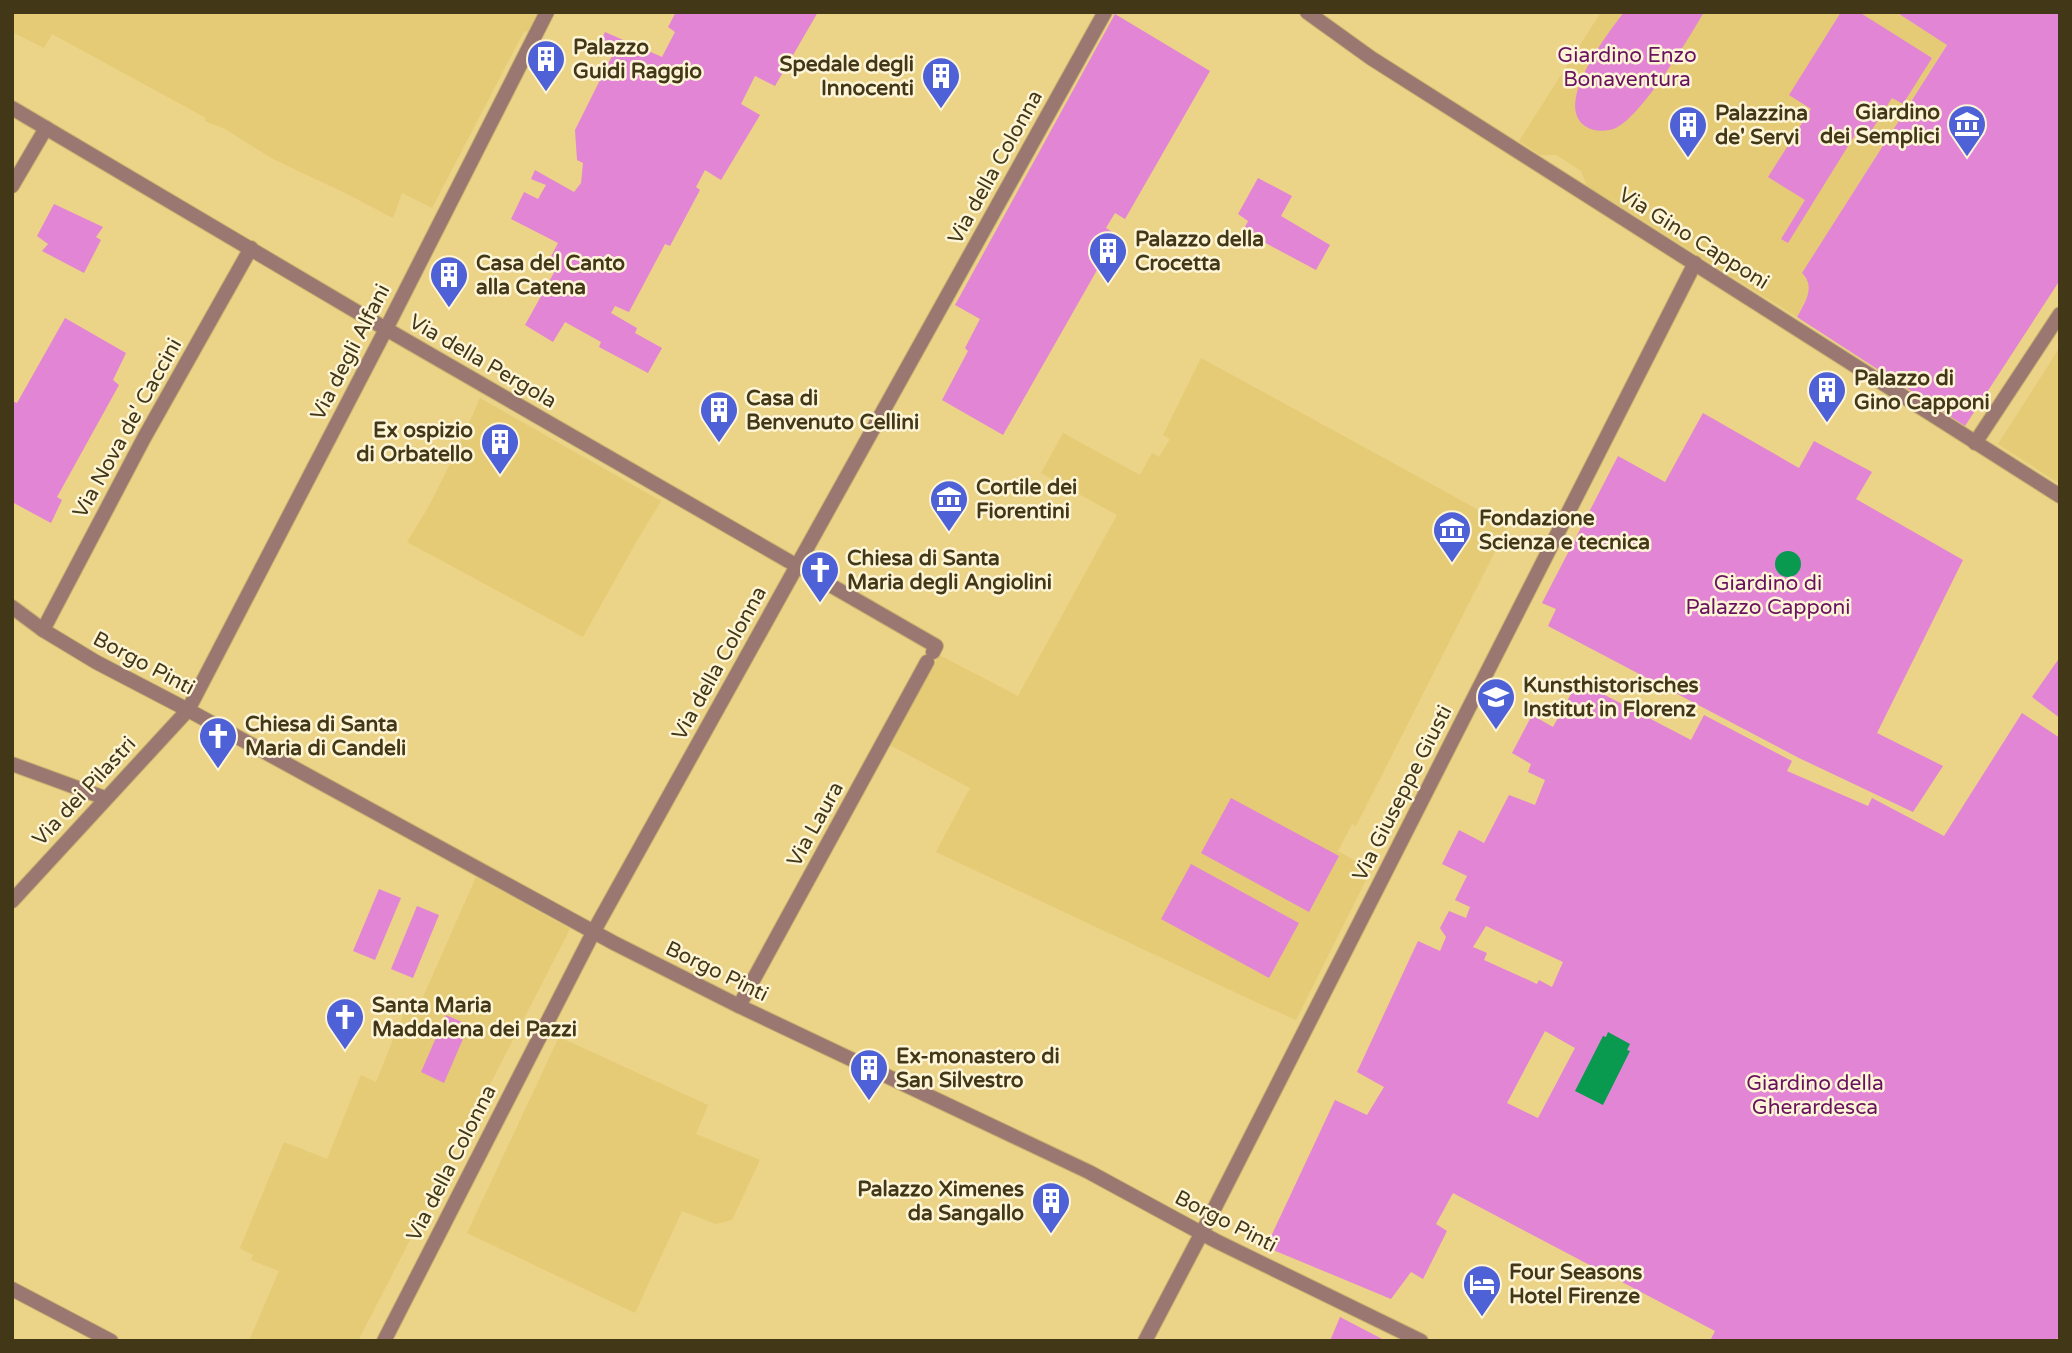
<svg xmlns="http://www.w3.org/2000/svg" width="2072" height="1353" viewBox="0 0 2072 1353" font-family="'Varela Round',sans-serif">
<style>
.built{fill:#e5cb76}
.green{fill:#e285d5;fill-rule:evenodd}
.water{fill:#09994f}
.lines{fill:none;stroke-linecap:round;stroke-linejoin:round}
.street-casing{stroke:#c6b16f;stroke-width:16}
.street{stroke:#9a7871;stroke-width:14}
.labels{text-anchor:middle;stroke-width:5;stroke-linejoin:round;paint-order:stroke}
.poi-label{font-size:21px;font-weight:bold;fill:#423818;stroke:#fef5d7;text-anchor:start}
.park-label{font-size:21px;fill:#681260;stroke:#fef5d7}
.street-label{font-size:21px;fill:#423818;stroke:#fef5d7}
</style>
<rect width="100%" height="100%" fill="#ebd387"/>
<g class="built">
<path d="M12,12H539L529,32L524,31L432,208L402,193L393,218L345,193L273,159L225,129L205,121L206,118L52,34L44,48L12,32Z"/>
<path d="M1601,12H1895L1947,44L1803,272L1807,278L1810,287L1807,297L1797,317L1587,186L1581,171L1566,161L1556,155H1540L1519,141Z"/>
<path d="M2060,347V484L1998,444Z"/>
<path d="M1201,358L1508,526L1356,826L1352,824L1338,851L1371,870L1296,1020L1243,996L936,852L970,788L890,745L939,655L1018,696L1117,515L1041,473L1063,433L1140,475L1152,453L1159,457L1170,439L1163,435Z"/>
<path d="M480,398L661,501L635,544L583,637L407,542L429,506L457,450Z"/>
<path d="M476,877L570,929L358,1341H249L279,1271L251,1260L253,1255L240,1248L284,1142L327,1159L361,1075L376,1082L409,1000L420,1004Z"/>
<path d="M559,1037L708,1105L696,1134L760,1160L732,1220L716,1224L682,1211L635,1313L467,1233Z"/>
</g>
<g class="green">
<path d="M676,12H818L775,86L755,76L741,104L760,115L721,180L705,170L696,187L700,190L670,246L665,244L629,312L615,306L611,313L637,328L635,333L662,348L648,373L599,347L601,342L565,322L553,342L525,325L556,269L547,264L558,243L511,219L524,192L538,199L546,185L531,179L535,170L574,192L581,183L583,163L577,160L575,130L616,48L602,39L605,32L662,57L675,32L668,27Z"/>
<path d="M1624,12H1704C1688,40 1642,115 1616,128C1606,132 1594,132 1585,126C1553,103 1609,32 1624,12Z"/>
<path d="M1841,12H1859L1932,58L1903,104L1892,98L1868,136L1858,130L1788,243L1781,239L1805,200L1768,177L1811,109L1789,95Z"/>
<path d="M1896,12H2060V280L1965,426L1797,317C1805,302 1816,287 1802,273L1947,45Z"/>
<path d="M1115,14L1210,71L1125,219L1115,213L1106,228L1117,235L1003,435L942,400L968,351L965,348L980,319L955,305Z"/>
<path d="M1258,178L1292,196L1281,216L1330,245L1316,270L1243,231L1248,221L1238,214Z"/>
<path d="M54,204L103,227L96,237L101,240L84,273L42,251L48,244L37,236Z"/>
<path d="M65,318L126,353L113,380L119,385L57,497L62,500L51,523L12,502V401L17,403Z"/>
<path d="M1703,413L1799,468L1814,441L1872,472L1856,499L1963,560L1877,733L1943,766L1913,812L1799,758L1548,626L1556,609L1542,603L1618,456L1665,482Z"/>
<path d="M2060,657V718L2032,697Z"/>
<path d="M1578,681L1691,740L1704,715L1792,761L1787,771L1868,806L1872,798L1944,836L2022,713L2060,738V1336L2054,1341H1710L1715,1331L1453,1193L1436,1224L1447,1231L1423,1279L1411,1272L1391,1299L1266,1247L1335,1100L1367,1115L1384,1087L1357,1072L1418,941L1440,951L1446,937L1440,928L1449,911L1466,918L1470,907L1455,900L1467,876L1442,864L1459,830L1484,843L1509,795L1535,805L1545,780L1528,772L1531,764L1512,753L1532,715L1553,727ZM1486,926L1563,962L1552,987L1539,980L1537,984L1484,960L1487,953L1473,947ZM1545,1031L1575,1048L1538,1118L1507,1103Z"/>
<path d="M1231,798L1339,856L1309,912L1201,853Z"/>
<path d="M1191,864L1299,923L1269,978L1161,919Z"/>
<path d="M379,889L401,898L375,960L353,951Z"/>
<path d="M417,906L439,915L413,978L391,969Z"/>
<path d="M446,1015L469,1025L444,1083L421,1072Z"/>
<path d="M1340,1317L1386,1341H1330Z"/>
</g>
<g class="water">
<circle cx="1788" cy="564" r="13"/>
<path d="M1608,1032L1630,1044L1627,1050L1630,1051L1603,1105L1575,1091L1603,1036L1606,1037Z"/>
</g>
<g class="lines">
<defs>
<g id="street">
<path d="M1307,12L1371,58L2060,496"/>
<path d="M12,108L386,329L936,646L933,652"/>
<path d="M12,186L46,128"/>
<path d="M1975,443L2060,314"/>
<path d="M12,607L43,630L96,662L188,710L614,943L739,1006L1089,1172L1216,1241L1421,1341"/>
<path d="M43,630L144,438L251,248"/>
<path d="M12,764L105,798"/>
<path d="M12,901L188,710L386,329L547,12"/>
<path d="M739,1006L927,662"/>
<path d="M12,1289L111,1341"/>
<path d="M384,1341L595,929L1105,12"/>
<path d="M1145,1341L1208,1221L1695,263"/>
</g>
</defs>
<use href="#street" class="street-casing"/>
<use href="#street" class="street"/>
</g>
<defs>
<symbol id="building-pin" viewBox="-11 -11 22 30"><path d="M0 17L-7.5 6A9.5 9.5 0 1 1 7.5 6Z" fill="#4e61d6" stroke="#fef5d7"/><path d="M-4-6H4V6H1V3H-1V6H-4ZM-2.5-4.3h1.7v1.8h-1.7ZM.8-4.3h1.7v1.8H.8ZM-2.5-1h1.7V.8h-1.7ZM.8-1h1.7V.8H.8Z" fill="#fff"/></symbol>
<symbol id="museum-pin" viewBox="-11 -11 22 30"><path d="M0 17L-7.5 6A9.5 9.5 0 1 1 7.5 6Z" fill="#4e61d6" stroke="#fef5d7"/><path d="M0-6L6-3V-2H-6V-3ZM-5-1h2V3h-2ZM-1-1h2V3h-2ZM3-1h2V3H3ZM-6 4H6V6H-6Z" fill="#fff"/></symbol>
<symbol id="church-pin" viewBox="-11 -11 22 30"><path d="M0 17L-7.5 6A9.5 9.5 0 1 1 7.5 6Z" fill="#4e61d6" stroke="#fef5d7"/><path d="M-1.2-6h2.4v3.5h3.3v2.4h-3.3V6h-2.4V-.1h-3.3v-2.4h3.3Z" fill="#fff"/></symbol>
<symbol id="university-pin" viewBox="-11 -11 22 30"><path d="M0 17L-7.5 6A9.5 9.5 0 1 1 7.5 6Z" fill="#4e61d6" stroke="#fef5d7"/><path d="M0-5L7-2L0 1L-7-2ZM-4 1L0 2.5L4 1V4Q0 6-4 4Z" fill="#fff"/></symbol>
<symbol id="hotel-pin" viewBox="-11 -11 22 30"><path d="M0 17L-7.5 6A9.5 9.5 0 1 1 7.5 6Z" fill="#4e61d6" stroke="#fef5d7"/><path d="M-6-4.5h1.5V1H6V5H4.5V3h-9V5H-6ZM-4 0a1.8 1.8 0 1 1 3.6 0ZM.5 0V-2.5h3Q6-2.5 6 0Z" fill="#fff"/></symbol>
</defs>
<g fill-rule="evenodd">
<use href="#building-pin" x="524" y="37" width="44" height="60"/>
<use href="#building-pin" x="919" y="54" width="44" height="60"/>
<use href="#museum-pin" x="1945" y="102" width="44" height="60"/>
<use href="#building-pin" x="1666" y="103" width="44" height="60"/>
<use href="#building-pin" x="1086" y="229" width="44" height="60"/>
<use href="#building-pin" x="427" y="253" width="44" height="60"/>
<use href="#building-pin" x="1805" y="368" width="44" height="60"/>
<use href="#building-pin" x="697" y="388" width="44" height="60"/>
<use href="#building-pin" x="478" y="420" width="44" height="60"/>
<use href="#museum-pin" x="927" y="477" width="44" height="60"/>
<use href="#museum-pin" x="1430" y="508" width="44" height="60"/>
<use href="#church-pin" x="798" y="548" width="44" height="60"/>
<use href="#university-pin" x="1474" y="675" width="44" height="60"/>
<use href="#church-pin" x="196" y="714" width="44" height="60"/>
<use href="#church-pin" x="323" y="995" width="44" height="60"/>
<use href="#building-pin" x="847" y="1046" width="44" height="60"/>
<use href="#building-pin" x="1029" y="1179" width="44" height="60"/>
<use href="#hotel-pin" x="1460" y="1262" width="44" height="60"/>
</g>
<g class="labels">
<g class="poi-label">
<text x="573" y="54">Palazzo<tspan x="573" dy="24">Guidi Raggio</tspan></text>
<text x="914" y="71" text-anchor="end">Spedale degli<tspan x="914" dy="24">Innocenti</tspan></text>
<text x="1940" y="119" text-anchor="end">Giardino<tspan x="1940" dy="24">dei Semplici</tspan></text>
<text x="1715" y="120">Palazzina<tspan x="1715" dy="24">de' Servi</tspan></text>
<text x="1135" y="246">Palazzo della<tspan x="1135" dy="24">Crocetta</tspan></text>
<text x="476" y="270">Casa del Canto<tspan x="476" dy="24">alla Catena</tspan></text>
<text x="1854" y="385">Palazzo di<tspan x="1854" dy="24">Gino Capponi</tspan></text>
<text x="746" y="405">Casa di<tspan x="746" dy="24">Benvenuto Cellini</tspan></text>
<text x="473" y="437" text-anchor="end">Ex ospizio<tspan x="473" dy="24">di Orbatello</tspan></text>
<text x="976" y="494">Cortile dei<tspan x="976" dy="24">Fiorentini</tspan></text>
<text x="1479" y="525">Fondazione<tspan x="1479" dy="24">Scienza e tecnica</tspan></text>
<text x="847" y="565">Chiesa di Santa<tspan x="847" dy="24">Maria degli Angiolini</tspan></text>
<text x="1523" y="692">Kunsthistorisches<tspan x="1523" dy="24">Institut in Florenz</tspan></text>
<text x="245" y="731">Chiesa di Santa<tspan x="245" dy="24">Maria di Candeli</tspan></text>
<text x="372" y="1012">Santa Maria<tspan x="372" dy="24">Maddalena dei Pazzi</tspan></text>
<text x="896" y="1063">Ex-monastero di<tspan x="896" dy="24">San Silvestro</tspan></text>
<text x="1024" y="1196" text-anchor="end">Palazzo Ximenes<tspan x="1024" dy="24">da Sangallo</tspan></text>
<text x="1509" y="1279">Four Seasons<tspan x="1509" dy="24">Hotel Firenze</tspan></text>
</g>
<g class="park-label">
<text x="1627" y="62">Giardino Enzo<tspan x="1627" dy="24">Bonaventura</tspan></text>
<text x="1768" y="590">Giardino di<tspan x="1768" dy="24">Palazzo Capponi</tspan></text>
<text x="1815" y="1090">Giardino della<tspan x="1815" dy="24">Gherardesca</tspan></text>
</g>
<g class="street-label">
<text transform="translate(995 167) rotate(-61)" y="7">Via della Colonna</text>
<text transform="translate(1694 238) rotate(32)" y="7">Via Gino Capponi</text>
<text transform="translate(350 352) rotate(-63)" y="7">Via degli Alfani</text>
<text transform="translate(483 361) rotate(30)" y="7">Via della Pergola</text>
<text transform="translate(127 428) rotate(-61)" y="7">Via Nova de' Caccini</text>
<text transform="translate(144 663) rotate(28)" y="7">Borgo Pinti</text>
<text transform="translate(719 663) rotate(-61)" y="7">Via della Colonna</text>
<text transform="translate(84 791) rotate(-47)" y="7">Via dei Pilastri</text>
<text transform="translate(1402 793) rotate(-63)" y="7">Via Giuseppe Giusti</text>
<text transform="translate(815 824) rotate(-61)" y="7">Via Laura</text>
<text transform="translate(717 971) rotate(26)" y="7">Borgo Pinti</text>
<text transform="translate(451 1163) rotate(-63)" y="7">Via della Colonna</text>
<text transform="translate(1226 1221) rotate(27)" y="7">Borgo Pinti</text>
</g>
</g>
<rect width="2072" height="1353" fill="none" stroke="#423818" stroke-width="28"/>
</svg>
